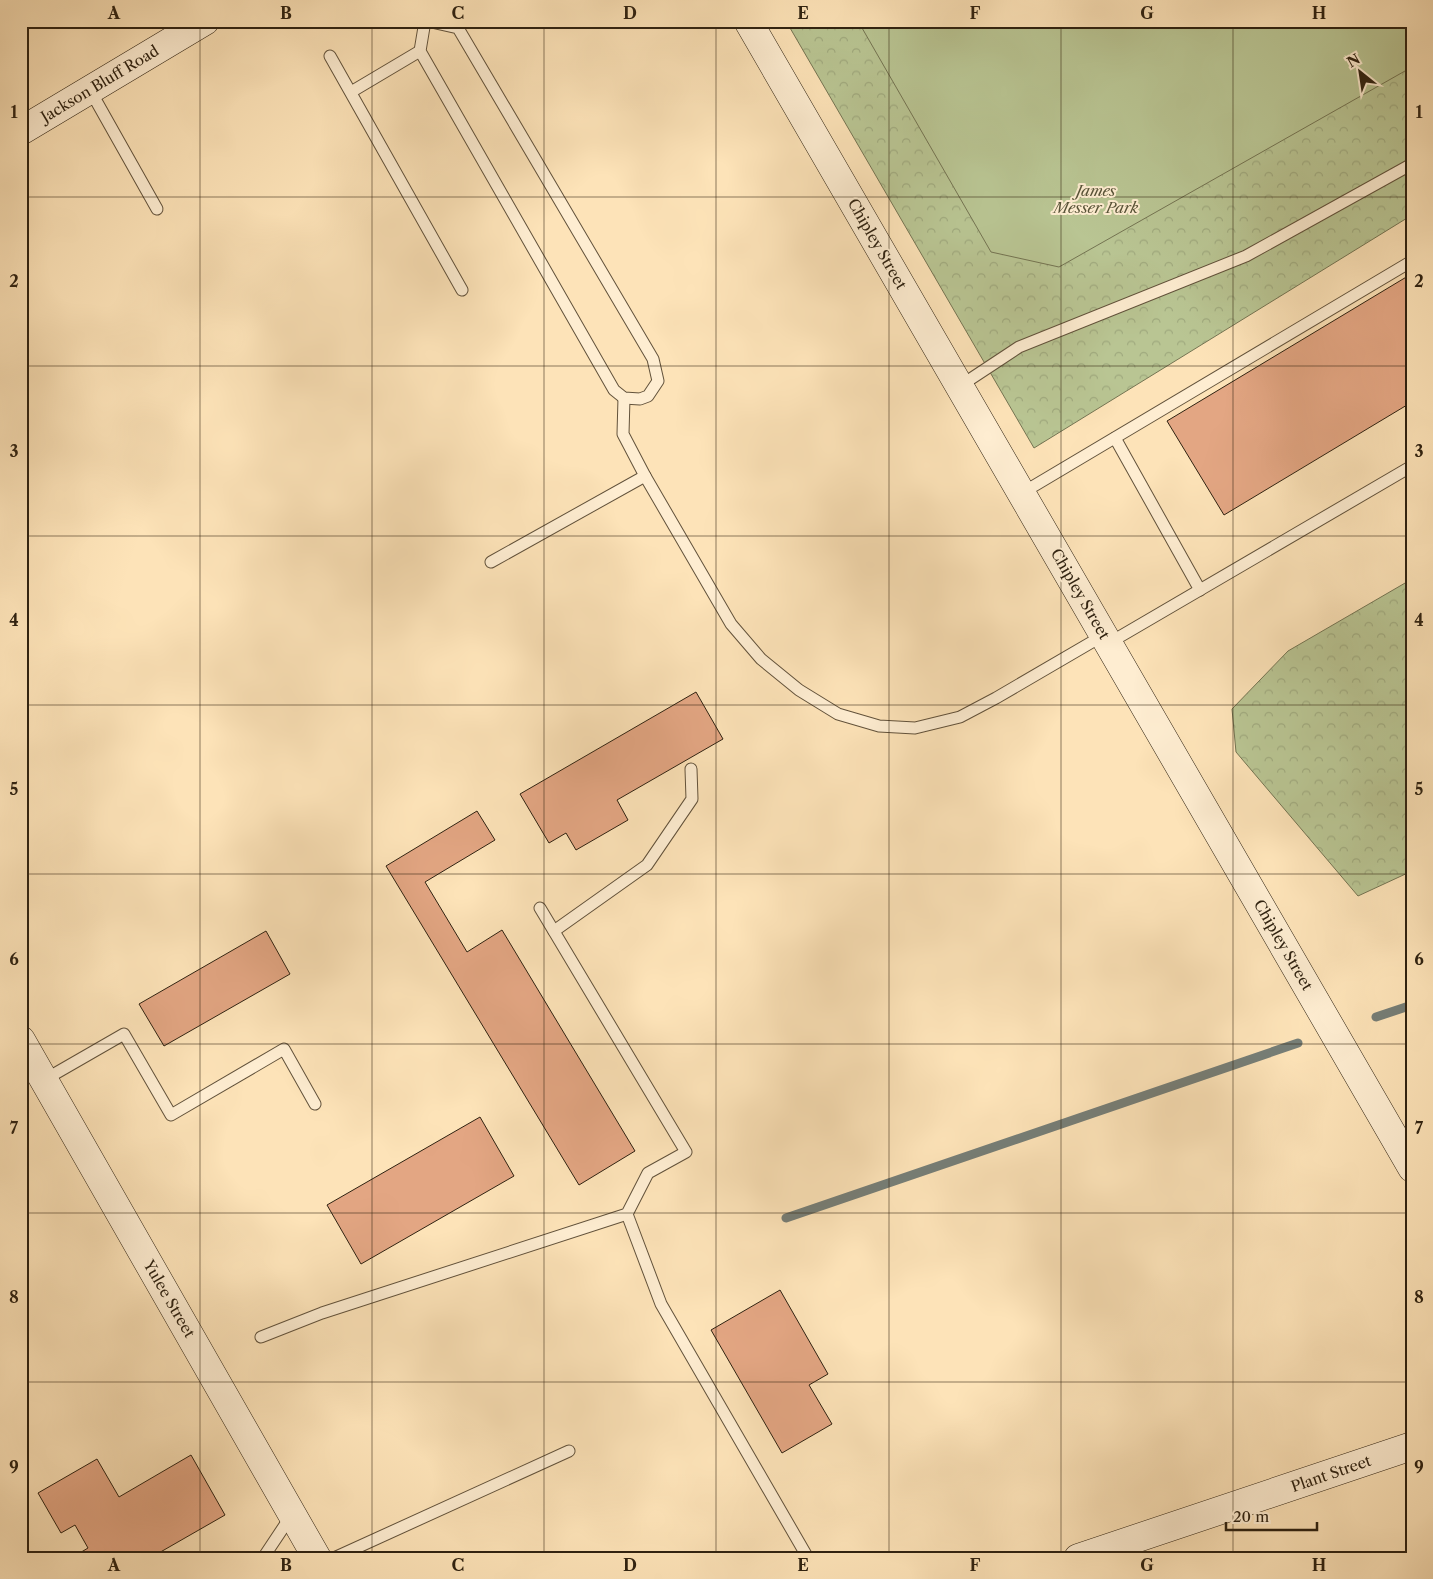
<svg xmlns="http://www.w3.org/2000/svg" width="1433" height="1579" viewBox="0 0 1433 1579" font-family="'Libre Caslon Text',serif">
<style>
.forest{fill:url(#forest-crowns);stroke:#747452}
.pitch{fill:#b9c593;stroke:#747452}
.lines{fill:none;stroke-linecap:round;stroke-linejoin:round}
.stream{stroke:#767e77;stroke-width:9}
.building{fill:#e3a683;stroke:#2f2211}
.lane-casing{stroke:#62523b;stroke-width:13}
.secondary-casing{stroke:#2f2211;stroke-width:29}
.lane{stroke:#feedd1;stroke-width:11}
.secondary{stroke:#feedd1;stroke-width:28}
.grid{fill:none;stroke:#2f2211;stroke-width:1;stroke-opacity:0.55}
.labels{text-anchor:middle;stroke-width:4;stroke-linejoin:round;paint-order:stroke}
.street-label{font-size:15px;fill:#2f2211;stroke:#feedd1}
.park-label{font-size:15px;font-style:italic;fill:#585338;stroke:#feedd1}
.neatline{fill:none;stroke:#2f2211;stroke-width:2}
.grid-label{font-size:16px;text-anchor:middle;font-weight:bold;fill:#2f2211}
</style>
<defs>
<pattern id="forest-crowns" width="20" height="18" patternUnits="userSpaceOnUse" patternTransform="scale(1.25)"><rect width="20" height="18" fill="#b9c593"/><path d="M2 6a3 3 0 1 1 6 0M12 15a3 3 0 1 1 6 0" fill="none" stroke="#9fa97e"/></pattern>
</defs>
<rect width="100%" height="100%" fill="#fde3b8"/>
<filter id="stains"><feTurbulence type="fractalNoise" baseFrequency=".004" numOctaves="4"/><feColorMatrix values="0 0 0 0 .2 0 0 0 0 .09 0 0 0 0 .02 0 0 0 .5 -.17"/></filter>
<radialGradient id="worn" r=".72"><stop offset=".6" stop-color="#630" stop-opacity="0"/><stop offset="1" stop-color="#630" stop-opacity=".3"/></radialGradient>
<g class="forest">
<path d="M786,21H1412V215L1034,448Z"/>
<path d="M1412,579V871L1358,896L1236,752L1232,709L1288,651Z"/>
</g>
<path class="pitch" d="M858,21H1412V67L1059,267L991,252Z"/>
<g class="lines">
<g class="stream">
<path d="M1376,1017L1412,1005"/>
<path d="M786,1218L1298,1043"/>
<path d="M21,1465H24"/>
</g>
</g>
<g class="building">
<path d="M1408,276L1412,283V402L1224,515L1167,421Z"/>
<path d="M696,692L723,739L617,800L628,820L576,850L566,833L549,843L520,794Z"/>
<path d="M477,811L495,840L425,882L467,952L502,930L635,1151L579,1185L386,866Z"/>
<path d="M266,931L290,974L164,1046L139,1004Z"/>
<path d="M480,1117L514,1176L361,1264L327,1205Z"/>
<path d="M780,1290L828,1374L809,1385L832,1424L782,1453L711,1330Z"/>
<path d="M191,1455L225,1515L150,1558H73V1557L88,1548L75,1525L61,1533L38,1493L97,1459L119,1497Z"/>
</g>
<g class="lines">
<defs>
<g id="lane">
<path d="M425,21L420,51L614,390L624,398L640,399L648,396L658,381L653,359L458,28L427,21"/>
<path d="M330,56L462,290"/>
<path d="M90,90L157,209"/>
<path d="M351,92L420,51"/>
<path d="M960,386L1019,347L1246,256L1412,164"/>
<path d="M624,398L623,434L645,476L731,624L761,659L799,690L838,714L879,726L915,728L960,717L996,698L1104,635"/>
<path d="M1115,438L1200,590"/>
<path d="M1022,493L1412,261"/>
<path d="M491,562L645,476"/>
<path d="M1109,643L1412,466"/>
<path d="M554,931L647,865L692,799L691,769"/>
<path d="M44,1080L124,1034L171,1115L284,1049L315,1104"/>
<path d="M627,1214L661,1304L808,1558"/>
<path d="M261,1337L322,1313L627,1214L648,1173L686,1152L540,908"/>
<path d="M263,1558L291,1516"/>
<path d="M334,1558L569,1451"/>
</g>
<g id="secondary">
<path d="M748,21L1412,1168"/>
<path d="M21,131L205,21"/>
<path d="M21,1040L317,1558"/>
<path d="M1078,1558L1412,1446"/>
</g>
</defs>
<use href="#lane" class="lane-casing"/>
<use href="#secondary" class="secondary-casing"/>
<use href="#lane" class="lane"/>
<use href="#secondary" class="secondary"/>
</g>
<path class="grid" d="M200,21V1558M372,21V1558M544,21V1558M716,21V1558M889,21V1558M1061,21V1558M1233,21V1558M21,197H1412M21,366H1412M21,536H1412M21,705H1412M21,874H1412M21,1044H1412M21,1213H1412M21,1382H1412"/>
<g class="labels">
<g class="street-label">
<text transform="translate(100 84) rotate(-31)" y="5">Jackson Bluff Road</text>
<text transform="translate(877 244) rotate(60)" y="5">Chipley Street</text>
<text transform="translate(1080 594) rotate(60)" y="5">Chipley Street</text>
<text transform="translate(1283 945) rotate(60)" y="5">Chipley Street</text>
<text transform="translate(169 1299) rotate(60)" y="5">Yulee Street</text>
<text transform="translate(1331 1474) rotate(-19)" y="5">Plant Street</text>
</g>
<g class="park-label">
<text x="1096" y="196">James<tspan x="1096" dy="17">Messer Park</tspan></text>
</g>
</g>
<rect width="1433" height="1579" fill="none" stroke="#fde3b8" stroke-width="55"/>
<g transform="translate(1360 72) rotate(330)" stroke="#feedd1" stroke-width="4" paint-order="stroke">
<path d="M0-4L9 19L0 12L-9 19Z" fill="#2f2211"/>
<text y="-8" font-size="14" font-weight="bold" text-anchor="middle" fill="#2f2211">N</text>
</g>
<path d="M1226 1522v8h91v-8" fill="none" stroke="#2f2211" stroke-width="2.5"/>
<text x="1233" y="1522" font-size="15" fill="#2f2211" stroke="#feedd1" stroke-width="4" paint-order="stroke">20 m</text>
<rect x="28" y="28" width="1378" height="1524" class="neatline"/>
<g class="grid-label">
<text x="114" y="19">A</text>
<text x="286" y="19">B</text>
<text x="458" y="19">C</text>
<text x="630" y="19">D</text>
<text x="803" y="19">E</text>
<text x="975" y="19">F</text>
<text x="1147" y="19">G</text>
<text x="1319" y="19">H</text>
<text x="14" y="118">1</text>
<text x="1419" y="118">1</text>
<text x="14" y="287">2</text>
<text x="1419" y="287">2</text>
<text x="14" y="457">3</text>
<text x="1419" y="457">3</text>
<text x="14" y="626">4</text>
<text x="1419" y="626">4</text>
<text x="14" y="795">5</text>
<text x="1419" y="795">5</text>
<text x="14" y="965">6</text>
<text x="1419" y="965">6</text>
<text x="14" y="1134">7</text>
<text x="1419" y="1134">7</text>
<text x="14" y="1303">8</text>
<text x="1419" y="1303">8</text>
<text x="14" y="1473">9</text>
<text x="1419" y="1473">9</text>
<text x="114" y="1571">A</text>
<text x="286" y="1571">B</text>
<text x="458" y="1571">C</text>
<text x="630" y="1571">D</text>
<text x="803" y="1571">E</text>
<text x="975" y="1571">F</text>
<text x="1147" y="1571">G</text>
<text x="1319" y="1571">H</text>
</g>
<rect width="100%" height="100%" filter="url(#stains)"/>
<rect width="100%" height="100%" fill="url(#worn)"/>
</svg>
